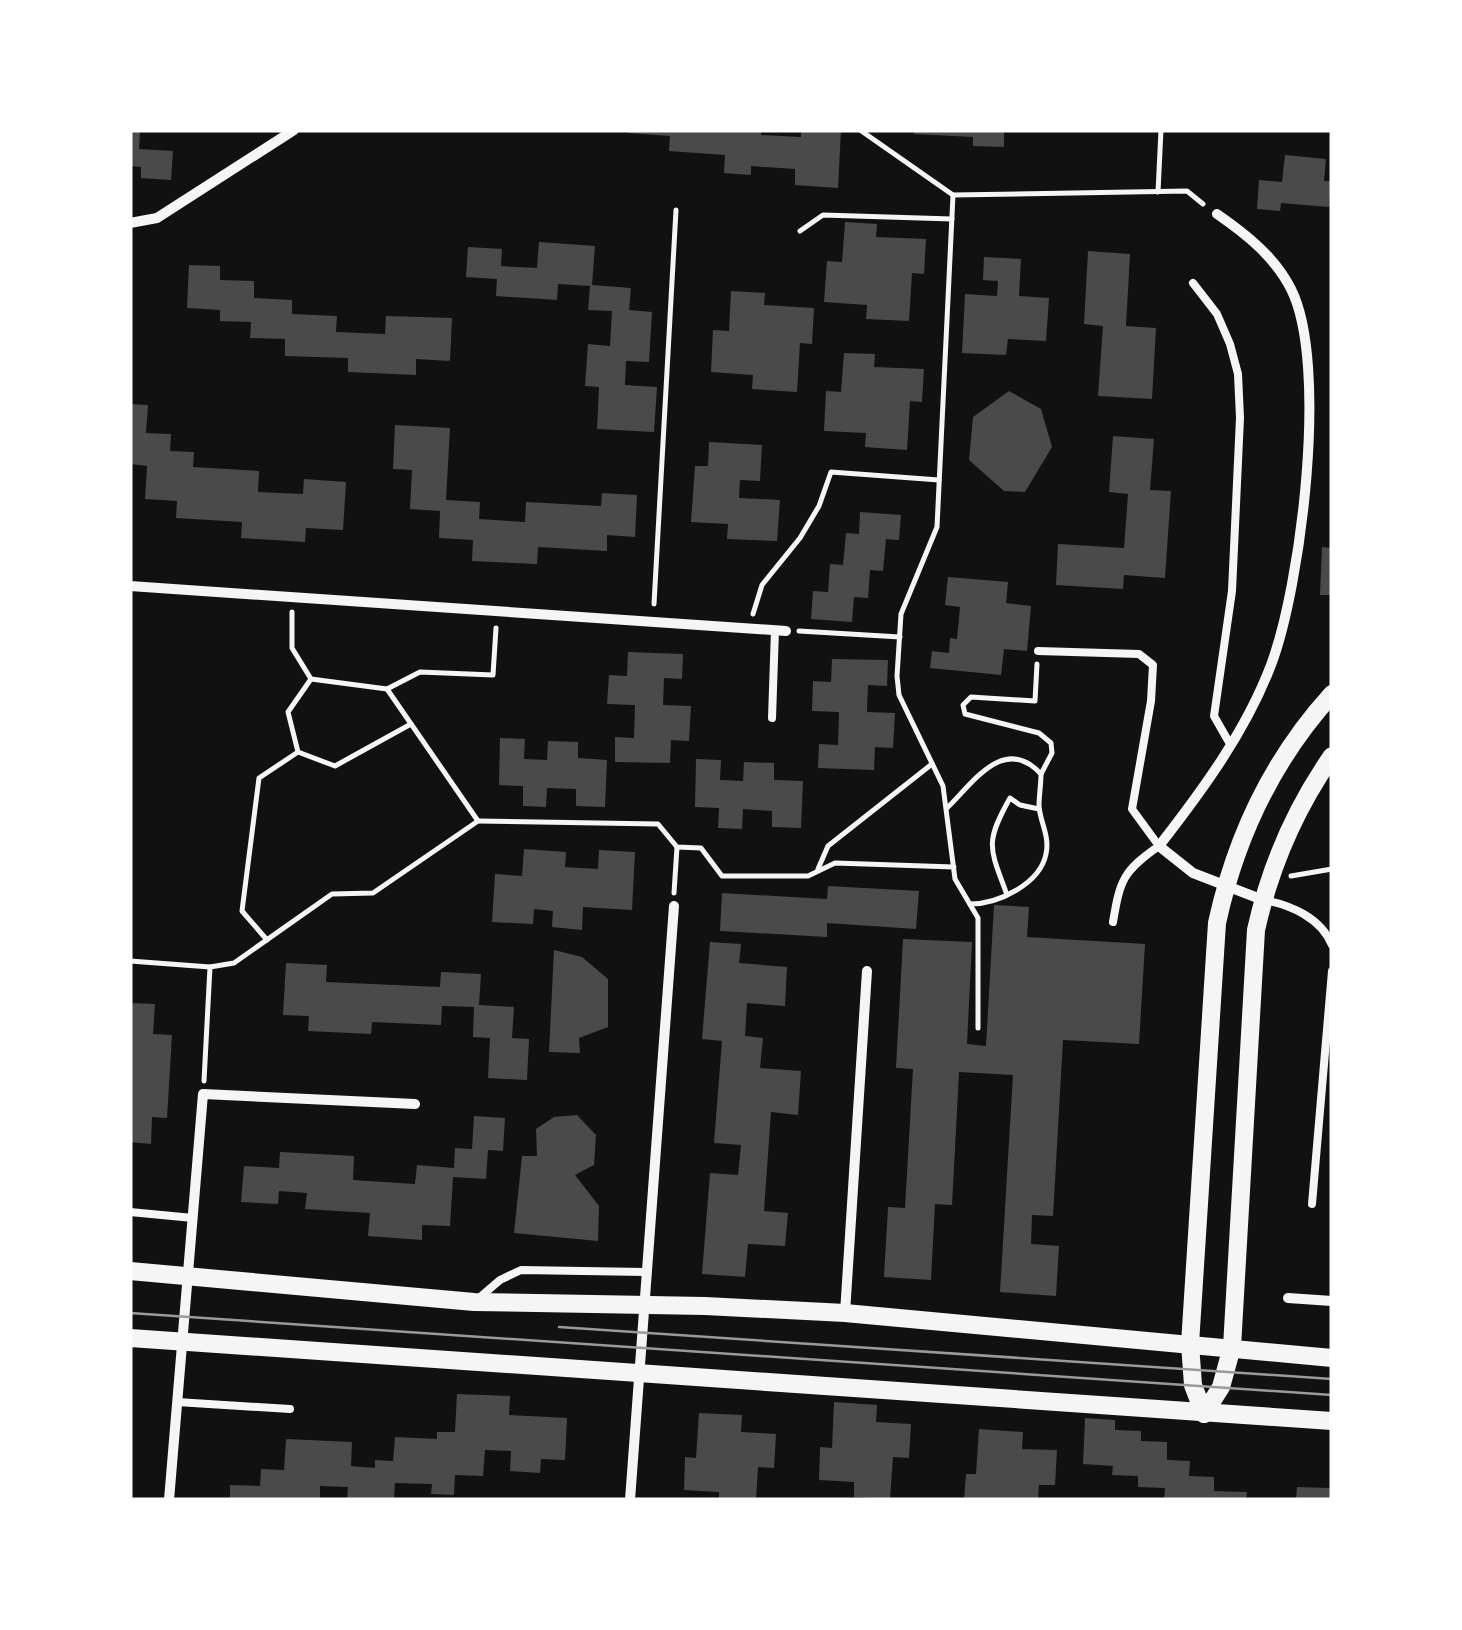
<svg xmlns="http://www.w3.org/2000/svg" width="1462" height="1630" viewBox="0 0 1462 1630" font-family="Georgia,serif">
<style>
.building{fill:#4a4a4a}
.lines{fill:none;stroke-linecap:round;stroke-linejoin:round}
.path{stroke:#f5f5f5;stroke-width:5}
.service{stroke:#f5f5f5;stroke-width:8}
.minor{stroke:#f5f5f5;stroke-width:10}
.tertiary{stroke:#f5f5f5;stroke-width:18}
.tram{stroke:#9a9a9a;stroke-width:2.5}
</style>
<rect width="100%" height="100%" fill="#111"/>
<g class="building">
<path d="M130,130H140L139,149L173,151L171,180L141,178V167L130,166Z"/>
<path d="M628,130H761V135L801,137V130H841L838,188L795,185V169L751,166V175L724,173L725,155L669,151L670,136L627,133Z"/>
<path d="M914,130H1004V147L973,146V137L914,134Z"/>
<path d="M1285,155L1326,159L1324,181H1331L1329,207L1281,203L1280,211L1257,209L1259,180L1282,182Z"/>
<path d="M845,222L877,224L876,237L926,239L924,274L912,273L909,321L866,319L867,305L824,302L827,261L842,262Z"/>
<path d="M539,242L595,246L592,285L631,288L629,310L652,312L649,362L626,361L625,385L657,387L654,432L597,429L599,387L585,386L588,344L610,346L612,311L588,310L590,286L558,284L557,300L496,296L497,279L466,277L468,247L502,249L501,266L537,268Z"/>
<path d="M1088,251L1130,254L1126,326L1156,328L1152,399L1098,396L1103,326L1084,324Z"/>
<path d="M984,257L1021,259L1019,296L1049,298L1046,341L1008,339L1006,355L962,353L965,294L997,296L998,281L983,280Z"/>
<path d="M189,265L220,266V280L254,281V298L292,300V314L337,316L336,332L385,334L386,316L452,318L450,361L416,359V375L348,372V358L285,356V339L250,338L251,322L220,321V310L187,308Z"/>
<path d="M731,291L765,293L764,305L814,308L812,344L800,343L797,392L752,389L753,375L711,372L713,330L729,331Z"/>
<path d="M844,353L875,354L874,367L924,369L922,402L910,401L907,450L865,447L866,433L824,431L826,391L841,392Z"/>
<path d="M1009,391L1041,409L1052,447L1025,492L1004,491L969,460L973,417Z"/>
<path d="M130,404L148,405L146,433L171,434L170,451L194,452L193,467L259,471L258,492L303,494L304,479L346,482L343,530L306,528L305,542L241,538L242,522L176,518L177,501L145,499L147,466L130,464Z"/>
<path d="M395,425L450,428L446,500L480,502L479,519L525,522L526,502L601,506L602,493L637,495L635,537L607,535V551L538,547L537,564L472,561L473,540L439,538L440,511L410,509L412,470L393,469Z"/>
<path d="M1113,436L1154,439L1150,490L1171,491L1165,578L1124,575L1123,589L1056,585L1058,544L1124,548L1128,494L1109,492Z"/>
<path d="M709,442L762,445L760,481L740,480L739,498L780,500L777,541L727,539L728,524L691,522L695,466H708Z"/>
<path d="M860,512L901,515L899,540L886,539L883,571L870,570L868,598L854,597L852,622L811,619L813,591L828,592L830,564L843,565L846,533L859,534Z"/>
<path d="M1322,547L1332,548V595H1320Z"/>
<path d="M948,577L1008,582L1006,603L1031,606L1027,651L1004,649L1001,675L930,668L932,651L949,653L950,638L957,639L960,607L945,605Z"/>
<path d="M628,652L683,654L682,679L664,678L663,705L691,706L689,741L671,740L670,763L615,762V737L634,738L635,705L607,704L609,675L627,676Z"/>
<path d="M832,659L888,660L887,686L868,685L867,712L895,713L893,748L875,747L874,770L818,768L819,744L838,745L839,712L812,711L813,681L831,682Z"/>
<path d="M500,738L525,739L524,759L547,760L548,741L578,742V758L607,760L605,807L576,806V789L547,788L546,807L523,806V786L499,785Z"/>
<path d="M696,759L721,760L720,780L743,781L744,762L774,763V780L803,781L801,828L772,827V811L743,809L742,829L718,828L719,808L695,807Z"/>
<path d="M524,849L566,852L565,867L598,869L599,850L635,852L632,910L583,907L582,930L552,927L553,911L534,909L533,924L492,922L495,874L522,876Z"/>
<path d="M828,886L919,891L916,929L827,923V937L720,931L722,893L827,899Z"/>
<path d="M994,905L1029,907L1027,937L1145,944L1139,1044L1063,1040L1053,1216L1032,1215L1031,1244L1059,1246L1056,1296L1000,1292L1013,1075L959,1072L952,1205L935,1204L931,1280L884,1277L888,1207L905,1208L913,1069L896,1068L903,939L972,942L967,1044L986,1046Z"/>
<path d="M710,942L741,944L739,963L787,967L785,1006L747,1003L745,1036L763,1038L760,1068L801,1071L798,1115L771,1112L764,1211L788,1213L785,1246L748,1244L745,1277L702,1274L710,1173L738,1175L741,1145L714,1143L722,1041L702,1039Z"/>
<path d="M554,950L582,957L608,979V1027L579,1038L580,1053L549,1052Z"/>
<path d="M286,963L327,965L326,982L440,987L441,972L481,974L479,1005L514,1007L512,1038L529,1039L527,1080L488,1078L490,1038L473,1037L474,1007L442,1006L441,1025L372,1022L371,1034L308,1031L309,1016L283,1015Z"/>
<path d="M130,1003L155,1004L153,1034L172,1035L167,1118L152,1117L151,1144L130,1142Z"/>
<path d="M577,1115L596,1135L594,1165L575,1175L599,1206L598,1241L514,1233L522,1156H537L536,1129L554,1117Z"/>
<path d="M474,1116L505,1118L503,1151L488,1150L486,1179L453,1177L450,1226L422,1225V1240L368,1236L370,1213L305,1209L307,1193L279,1191L278,1204L241,1202L244,1166L279,1168L280,1152L354,1156L353,1180L415,1184L417,1165L454,1168L455,1148L472,1149Z"/>
<path d="M457,1394L510,1396L509,1415L567,1418L565,1460L541,1459L540,1473L510,1471L511,1451L485,1450L483,1476L455,1475L454,1495L431,1494L432,1484L395,1483L394,1500H347L348,1487L320,1486V1500H230V1485L260,1486L261,1469L284,1470L286,1439L352,1442L351,1466L375,1468V1460L393,1461L395,1437L437,1439V1432H455Z"/>
<path d="M834,1402L877,1405L876,1422L911,1424L909,1458L893,1457L890,1499L854,1497V1482L819,1480L820,1447L832,1448Z"/>
<path d="M699,1413L742,1415L741,1432L776,1434L774,1468L758,1467L756,1500H719V1492L684,1490L685,1457L696,1458Z"/>
<path d="M1085,1418L1115,1420V1430L1141,1431V1441L1167,1442V1460L1190,1461L1189,1476L1214,1477V1491L1247,1492L1246,1500H1164L1165,1488L1138,1487V1476L1112,1475L1113,1466L1083,1464Z"/>
<path d="M979,1429L1023,1432L1022,1449L1057,1450L1055,1485H1039L1038,1500H964L966,1474H976Z"/>
<path d="M1297,1487L1330,1488V1500H1296Z"/>
</g>
<g class="lines">
<g class="path">
<path d="M860,130L953,195"/>
<path d="M1158,192L1161,130"/>
<path d="M800,231L823,215L952,219"/>
<path d="M654,604L676,210"/>
<path d="M753,614L762,585L800,538L819,506L831,472L939,480"/>
<path d="M799,631L900,637"/>
<path d="M1037,664L1035,701L971,697L963,705L965,714L1039,733L1051,743L1052,753L1041,774"/>
<path d="M387,689L420,672L493,675L496,628"/>
<path d="M298,752L288,712L311,679"/>
<path d="M947,808C973,783 1004,734 1041,774C1041,784 1039,796 1039,806C1040,822 1050,836 1046,854C1040,884 998,904 970,904"/>
<path d="M478,821L658,824L677,847L701,848L722,876H808L835,863L954,867"/>
<path d="M818,869L828,846L932,764"/>
<path d="M1291,876L1332,869"/>
<path d="M674,893L677,847"/>
<path d="M1007,895C990,848 984,844 1010,798L1020,805L1039,809"/>
<path d="M267,940L242,911L259,778L298,752L335,766L411,724"/>
<path d="M130,961L210,967L234,963L332,894L373,893L478,821L387,689L311,679L292,648V612"/>
<path d="M978,1028V918L955,879L943,786L899,695L897,676L901,614L937,527L953,195L1187,191L1203,204"/>
<path d="M204,1081L210,967"/>
</g>
<g class="service">
<path d="M1193,283L1217,314L1230,344L1238,374L1240,418L1232,591L1214,716L1230,744"/>
<path d="M1038,651L1139,654L1153,665L1151,701L1132,809L1159,846C1123,871 1120,880 1113,922"/>
<path d="M772,718L775,630"/>
<path d="M1264,900C1291,905 1321,918 1332,945"/>
<path d="M1312,1204L1332,971"/>
<path d="M130,1212L193,1218"/>
<path d="M479,1298L500,1280L521,1270L645,1272"/>
<path d="M177,1402L290,1409"/>
</g>
<g class="minor">
<path d="M1217,214C1246,234 1275,257 1291,289C1329,364 1301,586 1271,665C1246,731 1202,791 1159,846L1193,873L1263,900"/>
<path d="M130,223L157,218L294,130"/>
<path d="M130,586L786,631"/>
<path d="M1288,1298L1332,1301"/>
<path d="M845,1313L867,971"/>
<path d="M169,1500L203,1094L415,1104"/>
<path d="M630,1500L674,906"/>
</g>
<g class="tertiary">
<path d="M130,1271L474,1302L705,1306L845,1313L1332,1358"/>
<path d="M130,1338L1332,1421"/>
<path d="M1204,1414L1193,1385L1190,1344L1217,923C1236,836 1272,760 1332,694"/>
<path d="M1204,1414L1221,1387L1232,1347L1256,930C1270,867 1295,809 1332,756"/>
</g>
<g class="tram">
<path d="M130,1313L1332,1395"/>
<path d="M559,1327L1332,1379"/>
</g>
</g>
<rect width="1462" height="1630" fill="none" stroke="#ffffff" stroke-width="265"/>
</svg>
